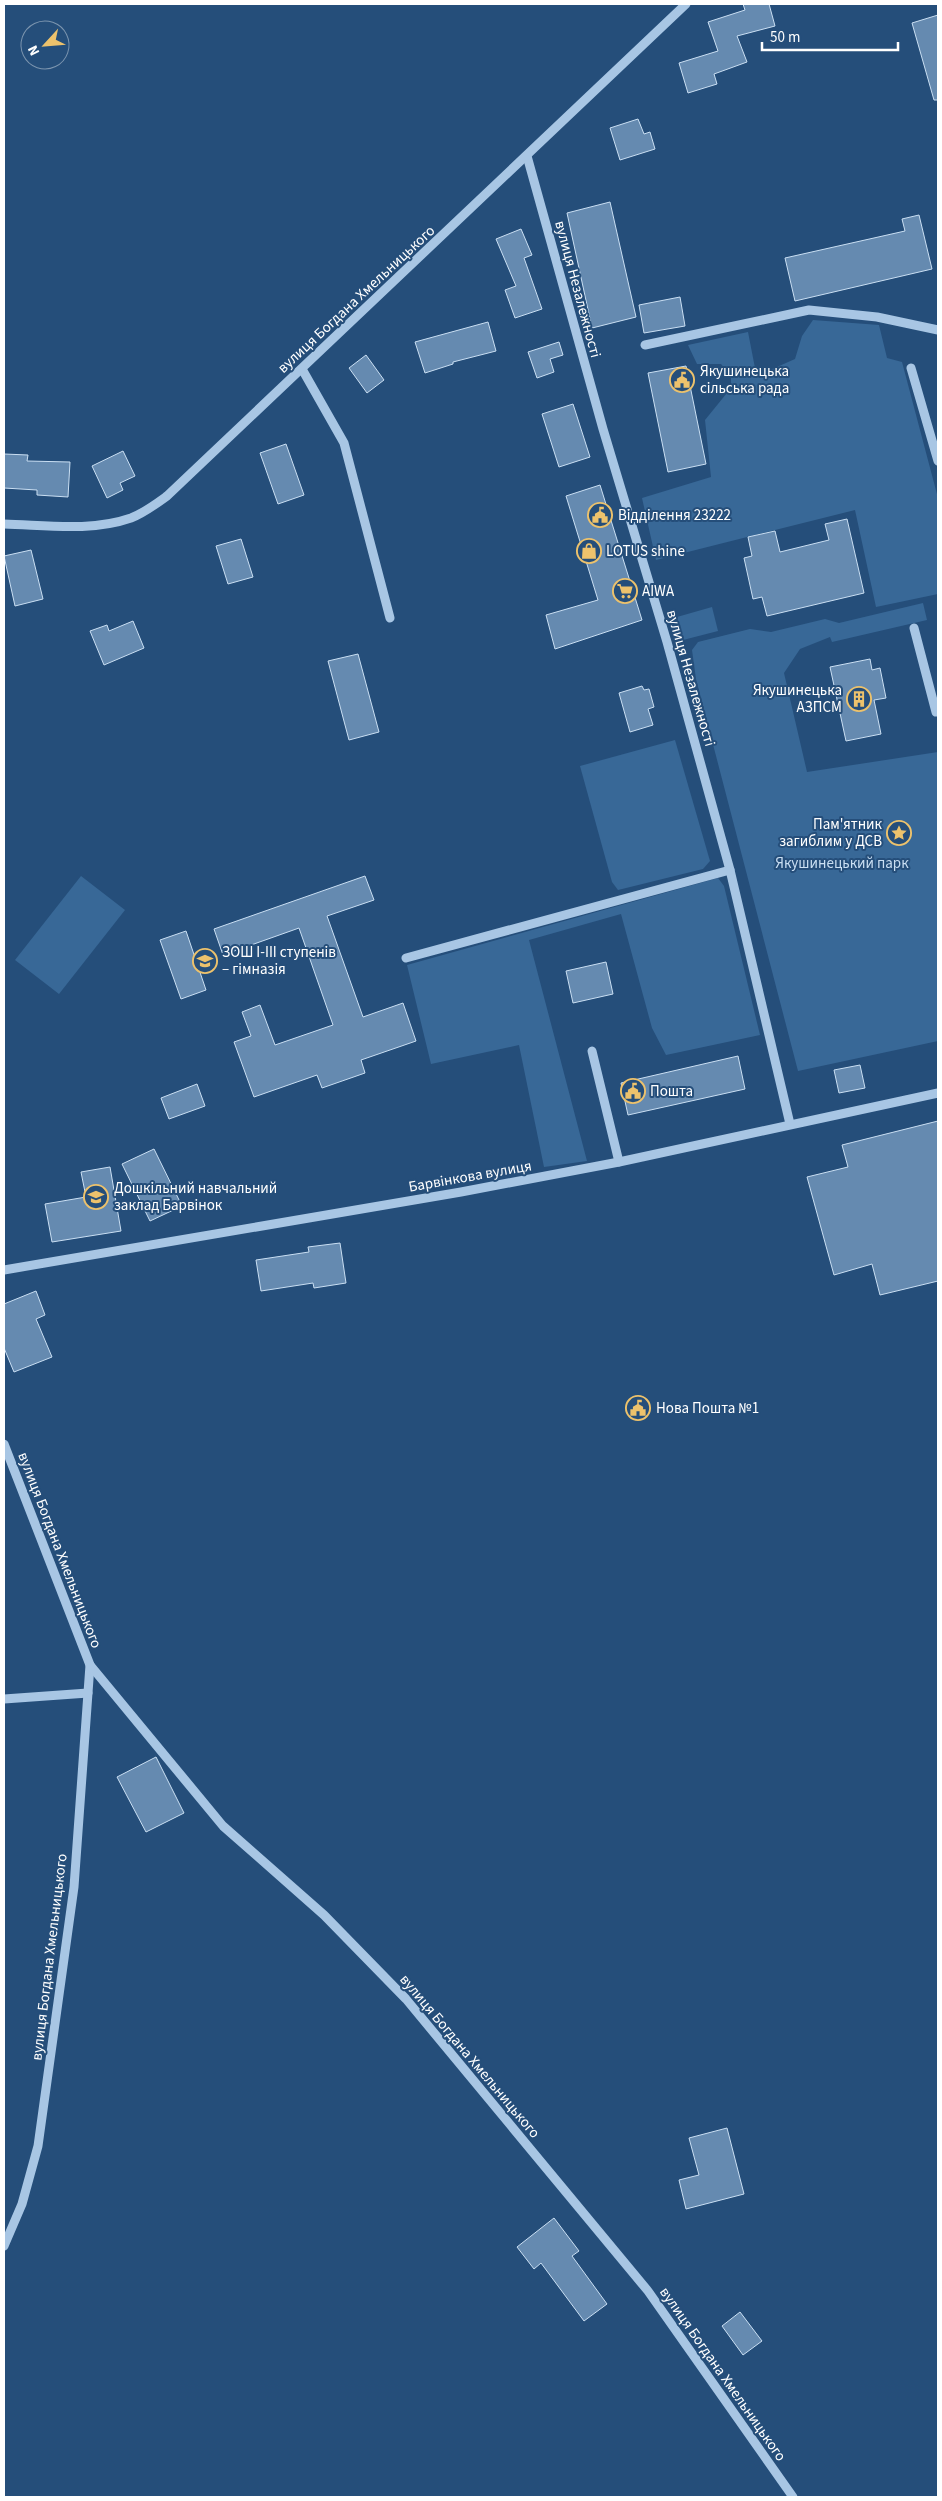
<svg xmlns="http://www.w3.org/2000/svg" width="942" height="2501" viewBox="0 0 942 2501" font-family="'Source Sans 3',sans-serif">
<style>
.green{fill:#386897}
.building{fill:#658ab0;stroke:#cadff3}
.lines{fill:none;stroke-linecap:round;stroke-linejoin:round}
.minor{stroke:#a8c6e4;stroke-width:9}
.labels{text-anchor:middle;stroke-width:4;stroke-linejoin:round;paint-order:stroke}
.street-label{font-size:15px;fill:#fff;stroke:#254e7a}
.poi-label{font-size:15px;fill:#fff;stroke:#254e7a;text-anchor:start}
.park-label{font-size:15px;fill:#cadff3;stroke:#254e7a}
</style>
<rect width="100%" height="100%" fill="#254e7a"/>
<g class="green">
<path d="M813,320L879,325L887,358L902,362L938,498V594L876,607L855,510L656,560L642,498L711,477L705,420L731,388V376L721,364H697L688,345L748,332L755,368L770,370L795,359L802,336Z"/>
<path d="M923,603L927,620L832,642L830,637L800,649L784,673L807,772L938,752V1041L798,1071L696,679L692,650L698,642L750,629L771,632L825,619L839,623Z"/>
<path d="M712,607L718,631L683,640L677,617Z"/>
<path d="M675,740L710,861L703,869L618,890L612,882L580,766Z"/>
<path d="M81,876L125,910L59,994L15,960Z"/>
<path d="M718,878L724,886L760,1035L666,1055L652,1028L621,914L529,940L587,1161L544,1167L519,1045L431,1064L407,965Z"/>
</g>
<g class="building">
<path d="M743,4H769L775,26L737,36L747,62L714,74L717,84L688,93L679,63L718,51L708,22L745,10Z"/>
<path d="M938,15V100H934L912,23Z"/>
<path d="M638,119L644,134L650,132L655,149L620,160L610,128Z"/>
<path d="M610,202L636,317L592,328L567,213Z"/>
<path d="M919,215L932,269L795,301L785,258L905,231L902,219Z"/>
<path d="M521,229L532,255L524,258L542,309L515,318L505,290L516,286L496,239Z"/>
<path d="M680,297L685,326L644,333L639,305Z"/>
<path d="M488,322L496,351L453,362V364L425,373L415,342Z"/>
<path d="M559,342L563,355L550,359L554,372L537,378L528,352Z"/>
<path d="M366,355L384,380L367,393L349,368Z"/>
<path d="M686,366L706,464L668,472L648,373Z"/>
<path d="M573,404L590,457L559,467L542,414Z"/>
<path d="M286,444L304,495L278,504L260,453Z"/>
<path d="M123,451L135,476L120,483L123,490L107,498L92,466Z"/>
<path d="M4,454L28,455L27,461L70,462L68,497L37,495V490L4,488Z"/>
<path d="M600,485L642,620L555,649L546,615L598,600L566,496Z"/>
<path d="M847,519L864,593L767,616L762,597L753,599L744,558L752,556L748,537L775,531L780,552L829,540L825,524Z"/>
<path d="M241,539L253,577L228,584L216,546Z"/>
<path d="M31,550L43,599L15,606L4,556Z"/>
<path d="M133,621L144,648L104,665L90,631L107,625L109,631Z"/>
<path d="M358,654L379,732L349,740L328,661Z"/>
<path d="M870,659L872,670L880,668L886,698L874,700L881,734L846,741L830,667Z"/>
<path d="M642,686L644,690L649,689L654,707L648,709L653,725L630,732L619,693Z"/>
<path d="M365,876L374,900L327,916L363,1017L403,1003L416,1041L361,1060L365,1073L322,1088L317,1075L254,1097L234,1042L251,1036L242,1012L260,1005L275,1045L333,1025L299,928L223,955L214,929Z"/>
<path d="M186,931L206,990L181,999L160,940Z"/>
<path d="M606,962L613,994L573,1003L566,971Z"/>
<path d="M738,1056L745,1089L628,1115L621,1083Z"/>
<path d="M860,1065L865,1088L839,1093L834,1070Z"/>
<path d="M197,1084L205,1106L169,1119L161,1098Z"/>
<path d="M938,1121V1281L880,1295L872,1264L834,1275L807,1177L848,1167L842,1145Z"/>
<path d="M154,1149L182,1206L150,1221L122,1164Z"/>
<path d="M110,1167L121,1231L52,1242L45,1204L86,1197L81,1172Z"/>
<path d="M340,1243L346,1283L314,1288L313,1283L261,1291L256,1260L309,1252L308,1247Z"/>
<path d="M36,1291L45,1315L36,1319L52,1357L14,1372L4,1348V1304Z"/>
<path d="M156,1757L184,1813L146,1832L117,1777Z"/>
<path d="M727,2128L744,2194L686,2209L679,2180L699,2175L689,2138Z"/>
<path d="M554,2218L579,2251L572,2256L607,2304L584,2321L541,2263L534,2269L517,2247Z"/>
<path d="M740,2312L762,2341L743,2355L722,2326Z"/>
</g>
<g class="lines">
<g class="minor">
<path d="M527,156L603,429L667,642L730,870L790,1124"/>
<path d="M645,345L809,310L877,317L938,330"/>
<path d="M911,368L938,461"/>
<path d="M302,369L344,443L390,618"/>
<path d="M4,524C45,525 91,532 131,518C144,513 156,504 167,496L686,4"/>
<path d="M914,628L936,712H938"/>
<path d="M406,958L730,870"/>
<path d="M592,1051L619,1162"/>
<path d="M4,1270L461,1192L619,1162L938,1093"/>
<path d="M4,1444L90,1665L74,1887L38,2146L22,2204L4,2246"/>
<path d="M90,1665L223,1826L324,1915L406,1999L648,2291L793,2497"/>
<path d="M4,1699L88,1693"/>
</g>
</g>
<defs>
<symbol id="civic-ring" viewBox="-11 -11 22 22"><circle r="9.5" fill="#254e7a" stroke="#edc26c" stroke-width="1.5"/><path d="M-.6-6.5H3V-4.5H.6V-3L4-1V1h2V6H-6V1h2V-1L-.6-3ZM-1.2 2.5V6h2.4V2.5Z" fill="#edc26c"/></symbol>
<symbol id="shop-ring" viewBox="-11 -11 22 22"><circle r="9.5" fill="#254e7a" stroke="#edc26c" stroke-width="1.5"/><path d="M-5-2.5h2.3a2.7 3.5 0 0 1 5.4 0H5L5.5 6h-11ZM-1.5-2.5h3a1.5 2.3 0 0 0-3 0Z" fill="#edc26c"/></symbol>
<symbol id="supermarket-ring" viewBox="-11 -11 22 22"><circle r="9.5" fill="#254e7a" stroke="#edc26c" stroke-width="1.5"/><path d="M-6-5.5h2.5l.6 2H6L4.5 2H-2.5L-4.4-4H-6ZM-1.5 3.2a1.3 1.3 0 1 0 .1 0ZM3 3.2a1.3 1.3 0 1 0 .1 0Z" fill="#edc26c"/></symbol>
<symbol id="building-ring" viewBox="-11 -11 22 22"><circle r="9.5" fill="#254e7a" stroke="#edc26c" stroke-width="1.5"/><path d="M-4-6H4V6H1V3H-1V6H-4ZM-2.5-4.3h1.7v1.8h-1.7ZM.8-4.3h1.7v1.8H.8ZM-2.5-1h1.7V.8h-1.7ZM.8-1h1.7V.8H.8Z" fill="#edc26c"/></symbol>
<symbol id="sight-ring" viewBox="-11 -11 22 22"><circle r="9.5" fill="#254e7a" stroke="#edc26c" stroke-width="1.5"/><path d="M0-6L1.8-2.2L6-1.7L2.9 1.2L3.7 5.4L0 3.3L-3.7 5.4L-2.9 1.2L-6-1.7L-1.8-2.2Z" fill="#edc26c"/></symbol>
<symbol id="school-ring" viewBox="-11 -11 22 22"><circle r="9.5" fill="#254e7a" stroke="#edc26c" stroke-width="1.5"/><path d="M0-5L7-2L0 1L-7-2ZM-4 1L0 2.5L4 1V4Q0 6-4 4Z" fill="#edc26c"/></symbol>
</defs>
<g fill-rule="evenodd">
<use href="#civic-ring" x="668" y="366" width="28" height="28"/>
<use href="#civic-ring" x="586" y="501" width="28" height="28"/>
<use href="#shop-ring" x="575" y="537" width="28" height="28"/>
<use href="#supermarket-ring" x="611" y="577" width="28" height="28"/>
<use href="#building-ring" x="845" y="685" width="28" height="28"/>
<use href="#sight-ring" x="885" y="819" width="28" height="28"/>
<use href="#school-ring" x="191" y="947" width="28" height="28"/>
<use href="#civic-ring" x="619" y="1077" width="28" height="28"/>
<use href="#school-ring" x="82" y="1183" width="28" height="28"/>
<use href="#civic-ring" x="624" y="1394" width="28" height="28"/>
</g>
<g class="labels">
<g class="street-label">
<text transform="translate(578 289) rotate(75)" y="5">вулиця Незалежності</text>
<text transform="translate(356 299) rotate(-43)" y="5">вулиця Богдана Хмельницького</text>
<text transform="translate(691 678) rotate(74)" y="5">вулиця Незалежності</text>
<text transform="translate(470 1176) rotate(-10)" y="5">Барвінкова вулиця</text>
<text transform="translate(60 1550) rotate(69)" y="5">вулиця Богдана Хмельницького</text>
<text transform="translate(49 1957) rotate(-83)" y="5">вулиця Богдана Хмельницького</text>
<text transform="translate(470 2056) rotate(50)" y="5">вулиця Богдана Хмельницького</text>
<text transform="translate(723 2374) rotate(55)" y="5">вулиця Богдана Хмельницького</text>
</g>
<g class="poi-label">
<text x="700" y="376">Якушинецька<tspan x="700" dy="17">сільська рада</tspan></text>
<text x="618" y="520">Відділення 23222</text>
<text x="606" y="556">LOTUS shine</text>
<text x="642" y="596">AIWA</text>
<text x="842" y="695" text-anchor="end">Якушинецька<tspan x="842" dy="17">АЗПСМ</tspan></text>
<text x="882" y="829" text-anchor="end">Пам'ятник<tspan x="882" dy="17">загиблим у ДСВ</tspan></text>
<text x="222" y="957">ЗОШ І-ІІІ ступенів<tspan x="222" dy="17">– гімназія</tspan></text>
<text x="650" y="1096">Пошта</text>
<text x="114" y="1193">Дошкільний навчальний<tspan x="114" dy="17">заклад Барвінок</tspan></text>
<text x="656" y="1413">Нова Пошта №1</text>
</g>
<g class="park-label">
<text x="842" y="868">Якушинецький парк</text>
</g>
</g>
<rect width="942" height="2501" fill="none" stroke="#ffffff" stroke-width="10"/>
<g transform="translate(45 45) rotate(244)"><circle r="24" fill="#254e7a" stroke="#7c95af"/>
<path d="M0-4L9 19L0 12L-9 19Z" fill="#edc26c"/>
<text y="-8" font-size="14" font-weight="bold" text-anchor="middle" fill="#ffffff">N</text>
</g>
<path d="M762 42v8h136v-8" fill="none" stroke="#ffffff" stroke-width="2.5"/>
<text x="770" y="42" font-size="15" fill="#ffffff" stroke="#254e7a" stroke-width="4" paint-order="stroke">50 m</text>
</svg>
